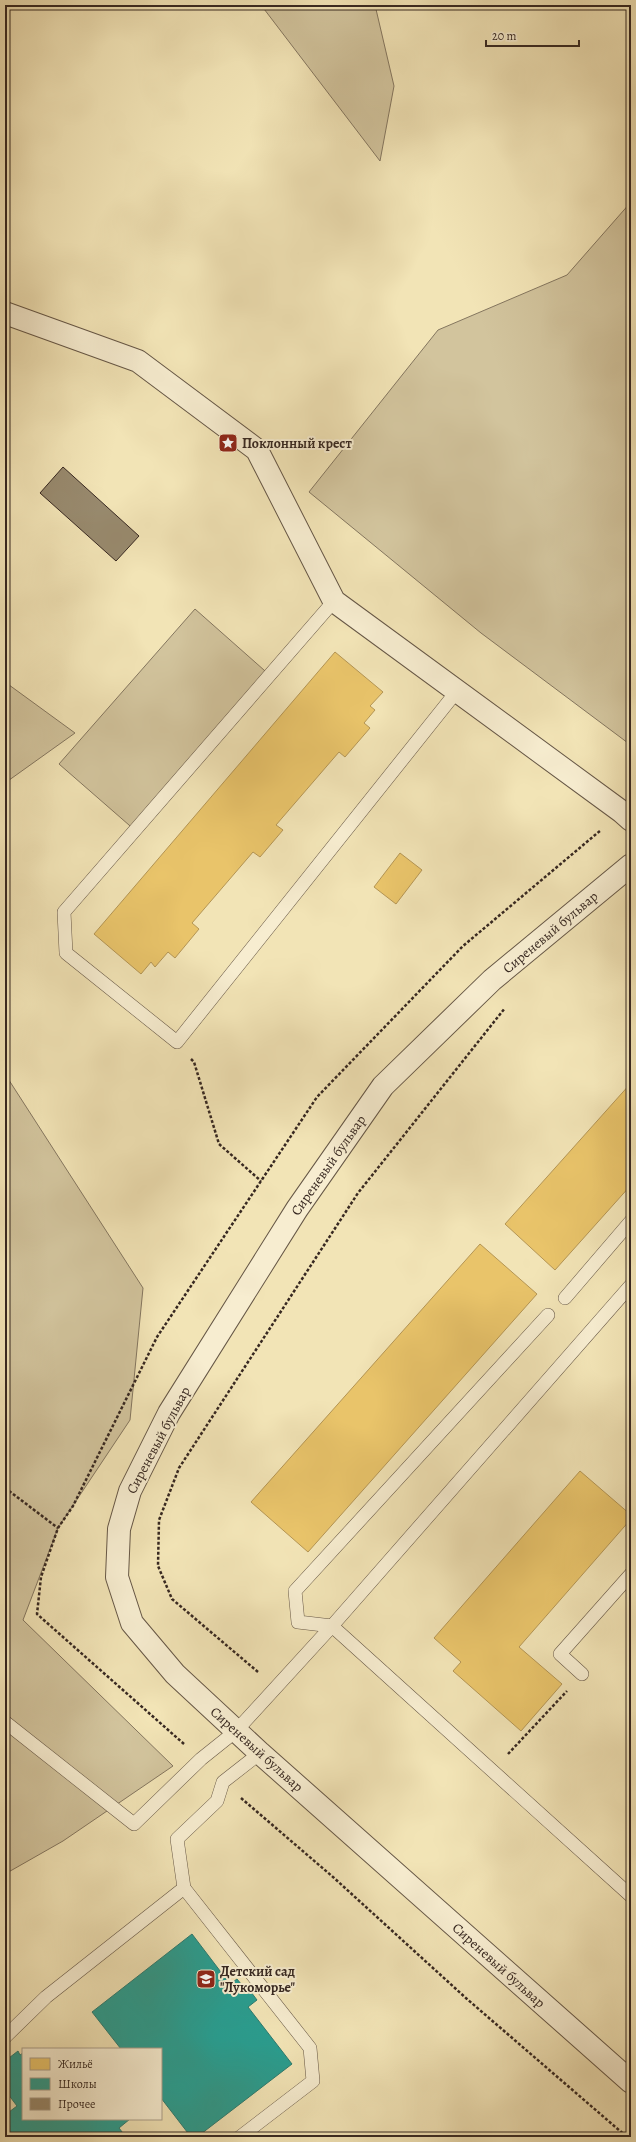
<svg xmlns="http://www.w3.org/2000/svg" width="636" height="2142" viewBox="0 0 636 2142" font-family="Alegreya,serif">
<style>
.green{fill:#d2c49d;stroke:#84765f}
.homes{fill:#e9c46a;stroke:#b49554}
.schools{fill:#2a9d8f;stroke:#2e7a6e}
.building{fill:#988a6e;stroke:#372821}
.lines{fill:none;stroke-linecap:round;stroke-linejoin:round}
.service-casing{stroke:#665746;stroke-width:14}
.minor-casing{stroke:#665746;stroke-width:24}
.path{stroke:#372821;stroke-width:2.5;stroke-dasharray:3 2;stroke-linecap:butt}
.service{stroke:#f7edd0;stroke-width:13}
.minor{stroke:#f7edd0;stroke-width:22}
.labels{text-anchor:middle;stroke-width:4;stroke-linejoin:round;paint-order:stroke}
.poi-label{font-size:14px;font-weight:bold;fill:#372821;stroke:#f7edd0;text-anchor:start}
.street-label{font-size:14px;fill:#372821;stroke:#f7edd0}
</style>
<rect width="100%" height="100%" fill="#f2e4b6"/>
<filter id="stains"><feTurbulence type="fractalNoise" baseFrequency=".005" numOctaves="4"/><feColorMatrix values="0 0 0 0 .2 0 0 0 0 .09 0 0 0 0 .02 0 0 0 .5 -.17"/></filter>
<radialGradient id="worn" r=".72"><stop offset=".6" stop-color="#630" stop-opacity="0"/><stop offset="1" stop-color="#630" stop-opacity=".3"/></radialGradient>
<g class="green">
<path d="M261,5H375L394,86L380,161Z"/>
<path d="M631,202V742L628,743L481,633L309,492L438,330L567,275Z"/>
<path d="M195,609L273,678L137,832L59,764Z"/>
<path d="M5,682L75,733L5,783Z"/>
<path d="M5,1074L143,1288L130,1420L58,1528L23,1620L173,1766L63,1841L5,1874Z"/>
</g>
<g class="homes">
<path d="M335,652L383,692L370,706L375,710L364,723L370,728L345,757L339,752L276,825L283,830L260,857L253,852L192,923L199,929L175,958L168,952L155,967L151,962L141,974L94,934Z"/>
<path d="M400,853L422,870L396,904L374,887Z"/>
<path d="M631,1083V1185L555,1270L505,1224Z"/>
<path d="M480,1244L537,1294L308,1552L251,1502Z"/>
<path d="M580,1471L631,1515V1519L519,1647L562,1684L521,1731L453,1671L461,1662L434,1638Z"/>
</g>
<g class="schools">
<path d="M192,1934L230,1984L237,1979L246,1990L248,1988L257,2000L248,2007L292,2064L197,2137H191L161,2098V2049H121L92,2012Z"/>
<path d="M18,2051L20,2055L23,2053V2119H130L119,2128L126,2137H5V2115L17,2106L5,2090V2061Z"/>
</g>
<path class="building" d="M63,467L139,536L116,561L40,493Z"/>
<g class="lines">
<defs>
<g id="service">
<path d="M334,601L64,912L66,953L177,1042L457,691"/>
<path d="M565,1298L631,1221"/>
<path d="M548,1315L295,1591L298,1622L332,1626L631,1285"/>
<path d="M582,1674L560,1654L631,1574"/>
<path d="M5,1722L134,1824L201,1759L236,1731L332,1626L631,1896"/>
<path d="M5,2037L46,1997L184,1888"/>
<path d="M240,2137L313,2081L310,2048L184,1888L177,1839L217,1801L223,1782L260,1753"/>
</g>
<g id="minor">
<path d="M5,313L138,361L257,450L334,601L622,812L631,820"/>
<path d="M631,865L492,980L383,1086L297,1209L169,1413L130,1491L119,1529L117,1577L132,1623L175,1674L260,1753L631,2082"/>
</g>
</defs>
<use href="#service" class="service-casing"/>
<use href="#minor" class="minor-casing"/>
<g class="path">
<path d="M191,1059L194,1062L219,1144L261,1181"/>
<path d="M5,1488L58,1528"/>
<path d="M258,1672L172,1599L158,1566L159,1520L179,1468L358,1193L505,1008"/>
<path d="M184,1744L37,1614L41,1577L58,1528L73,1506L157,1337L317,1097L463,946L601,830"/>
<path d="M508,1754L567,1691"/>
<path d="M241,1798L333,1877L467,1999L627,2137"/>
</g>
<use href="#service" class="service"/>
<use href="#minor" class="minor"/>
</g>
<defs>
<symbol id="sight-square" viewBox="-11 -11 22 22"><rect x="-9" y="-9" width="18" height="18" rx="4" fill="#8f2418" stroke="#f7edd0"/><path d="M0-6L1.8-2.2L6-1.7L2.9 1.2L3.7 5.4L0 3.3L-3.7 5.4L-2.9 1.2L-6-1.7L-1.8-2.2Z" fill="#fff"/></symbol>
<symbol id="school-square" viewBox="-11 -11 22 22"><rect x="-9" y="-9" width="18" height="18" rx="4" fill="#8f2418" stroke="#f7edd0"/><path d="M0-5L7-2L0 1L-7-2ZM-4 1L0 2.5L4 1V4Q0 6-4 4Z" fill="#fff"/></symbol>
</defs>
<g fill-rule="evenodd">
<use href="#sight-square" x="217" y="432" width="22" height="22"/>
<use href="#school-square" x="195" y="1968" width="22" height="22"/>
</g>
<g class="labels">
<g class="poi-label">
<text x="242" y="448">Поклонный крест</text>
<text x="220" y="1976">Детский сад<tspan x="220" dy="16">"Лукоморье"</tspan></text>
</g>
<g class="street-label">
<text transform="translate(550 932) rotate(-40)" y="5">Сиреневый бульвар</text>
<text transform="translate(328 1165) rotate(-55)" y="5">Сиреневый бульвар</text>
<text transform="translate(158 1440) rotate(-62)" y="5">Сиреневый бульвар</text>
<text transform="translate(257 1749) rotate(42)" y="5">Сиреневый бульвар</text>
<text transform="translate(499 1965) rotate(42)" y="5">Сиреневый бульвар</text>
</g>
</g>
<rect width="636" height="2142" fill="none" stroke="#f2e4b6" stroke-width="20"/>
<rect x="6" y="6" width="624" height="2130" fill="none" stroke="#372821" stroke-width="2"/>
<rect x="10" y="10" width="616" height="2122" fill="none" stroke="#372821"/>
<rect x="22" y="2048" width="140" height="72" fill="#f7edd0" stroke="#aa9e8a"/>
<rect x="30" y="2058" width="20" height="12" fill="#e9c46a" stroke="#aa9e8a"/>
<text x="58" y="2068" font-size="12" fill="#372821">Жильё</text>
<rect x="30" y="2078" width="20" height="12" fill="#2a9d8f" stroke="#aa9e8a"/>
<text x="58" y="2088" font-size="12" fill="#372821">Школы</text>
<rect x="30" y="2098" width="20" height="12" fill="#988a6e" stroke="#aa9e8a"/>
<text x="58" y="2108" font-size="12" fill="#372821">Прочее</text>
<path d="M486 40v6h93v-6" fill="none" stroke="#372821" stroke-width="2"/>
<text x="492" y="40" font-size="12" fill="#372821" stroke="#f7edd0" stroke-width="3" paint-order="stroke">20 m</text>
<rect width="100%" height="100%" filter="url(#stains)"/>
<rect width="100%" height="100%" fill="url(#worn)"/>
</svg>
